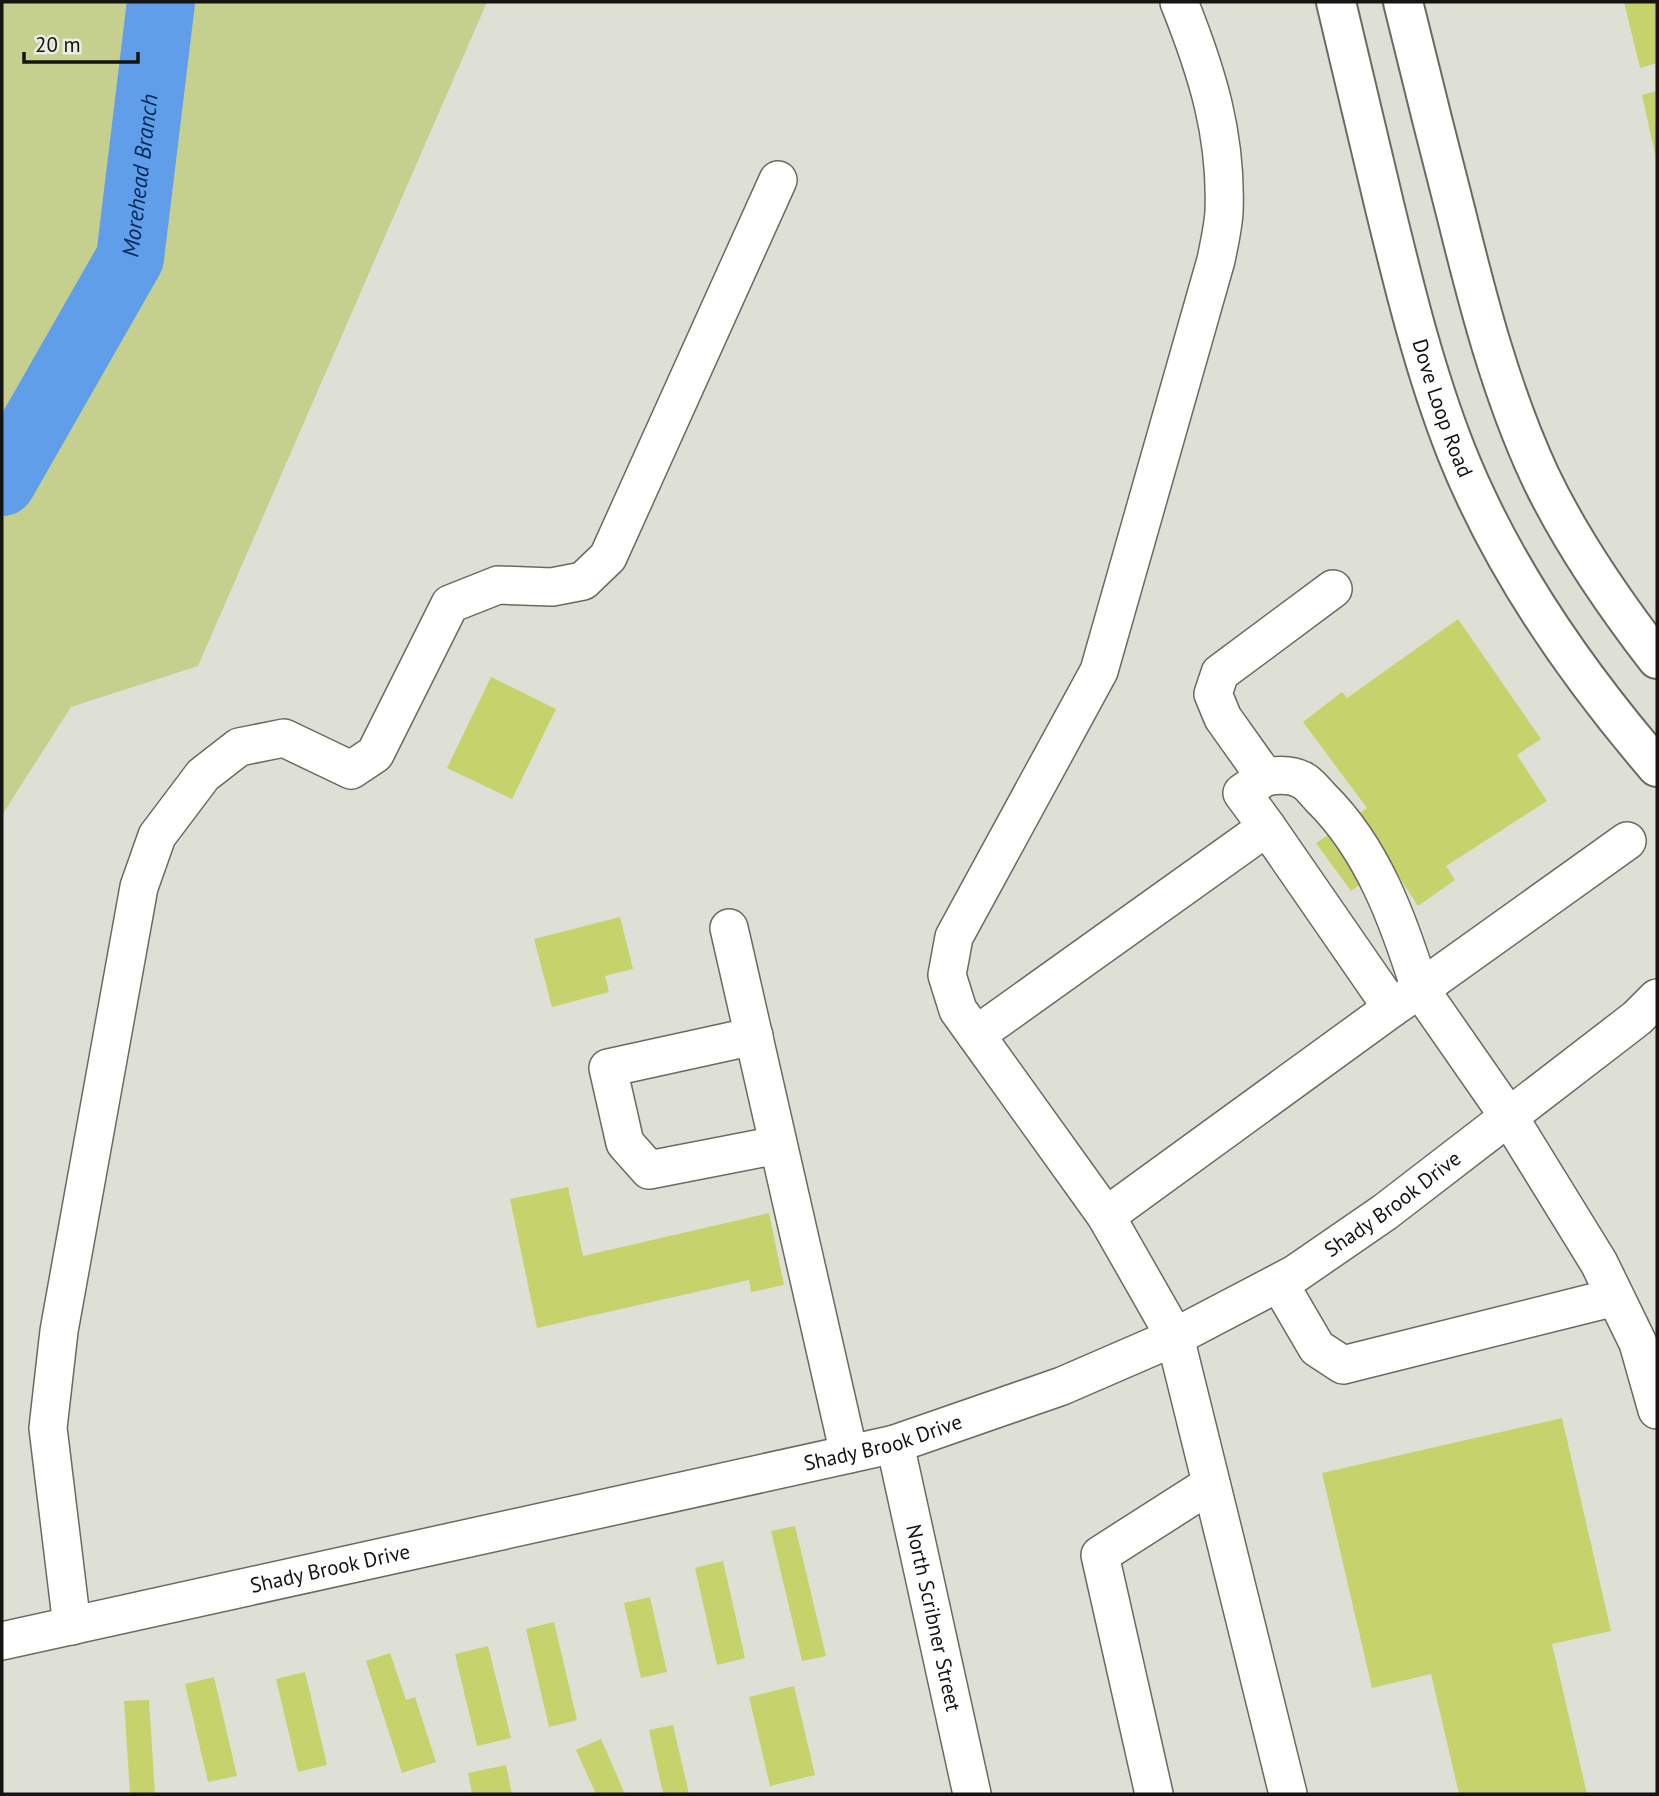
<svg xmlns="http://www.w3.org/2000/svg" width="1659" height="1796" viewBox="0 0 1659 1796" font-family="'PT Sans',sans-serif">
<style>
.green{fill:#c5cf8e}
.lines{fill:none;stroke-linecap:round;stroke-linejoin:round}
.river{stroke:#619ee9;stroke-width:68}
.building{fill:#c6d36d}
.minor-casing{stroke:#696b61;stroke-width:40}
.major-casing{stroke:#696b61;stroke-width:42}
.minor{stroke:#fff;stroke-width:37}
.major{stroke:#fff;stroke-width:38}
.labels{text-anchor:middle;stroke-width:7;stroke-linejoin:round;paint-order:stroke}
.street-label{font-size:21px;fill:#141411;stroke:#ebede2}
.water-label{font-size:23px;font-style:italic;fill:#002856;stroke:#ebede2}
</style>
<rect width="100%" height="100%" fill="#dee0d5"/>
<path class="green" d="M2,2H487L198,666L71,707L2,815Z"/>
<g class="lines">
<path class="river" id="s1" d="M2,482L130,258L161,2"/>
</g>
<g class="building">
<path d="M1624,2H1657V63L1640,68Z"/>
<path d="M1657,91V158L1656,159L1642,95Z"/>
<path d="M1458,619L1541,739L1517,755L1547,801L1446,866L1455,880L1418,906L1390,863L1351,891L1316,843L1367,808L1303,722L1342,692L1347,698Z"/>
<path d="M491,677L556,709L512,799L447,768Z"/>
<path d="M620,917L633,969L605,976L609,992L552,1007L534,939Z"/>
<path d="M568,1187L583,1256L769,1213L784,1285L751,1292L749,1280L537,1328L510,1199Z"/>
<path d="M1562,1418L1611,1631L1552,1644L1587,1794H1459L1431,1674L1372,1688L1322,1473Z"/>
<path d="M795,1526L826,1656L802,1661L771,1531Z"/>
<path d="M723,1561L745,1658L717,1665L695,1568Z"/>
<path d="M650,1597L667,1672L641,1678L624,1603Z"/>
<path d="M554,1622L577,1720L549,1727L526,1629Z"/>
<path d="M488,1646L511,1738L477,1746L455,1654Z"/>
<path d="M390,1653L406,1700L415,1697L436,1762L402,1773L366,1661Z"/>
<path d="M305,1672L327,1765L298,1772L276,1679Z"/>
<path d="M214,1677L237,1776L208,1782L185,1684Z"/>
<path d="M794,1686L815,1775L770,1786L749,1697Z"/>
<path d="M149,1700L155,1794H130L124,1701Z"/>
<path d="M673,1725L689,1794H663L649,1730Z"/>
<path d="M601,1739L625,1794H596L576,1750Z"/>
<path d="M506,1765L512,1794H472L468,1773Z"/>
</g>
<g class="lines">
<defs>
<g id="minor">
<path d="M1265,777C1276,775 1291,774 1302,780C1309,783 1316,793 1321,798C1373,849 1399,922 1420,989L1627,841"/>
<path d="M1267,827L1242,793L1265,777L1223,718L1213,694L1220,673L1333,589"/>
<path d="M729,928L849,1454"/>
<path d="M976,1035L958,1010L947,975L954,937L1099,671L1216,260C1219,245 1223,228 1224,212C1227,135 1207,72 1179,2"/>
<path d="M754,1036L608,1068L625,1143L649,1170L778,1145"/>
<path d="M1106,1216L1392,1008"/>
<path d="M1279,1283L1317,1348L1343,1365L1615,1297"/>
<path id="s2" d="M895,1444L972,1794"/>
<path d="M72,1626L48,1428L59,1331L139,887L157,836L203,775L239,747L284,738L351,770L375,754L450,604L498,585L552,587L583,581L608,557L778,180"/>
<path id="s3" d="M2,1641L895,1444L1062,1386L1175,1337L1295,1274L1385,1212L1637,1018L1657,998"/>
<path d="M1154,1794L1100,1555L1211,1484"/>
<path d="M1288,1794L1175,1337L1106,1216L976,1035L1267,827L1392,1008L1420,989L1509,1117L1599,1263L1638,1343L1657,1410"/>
</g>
<g id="major">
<path id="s4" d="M1336,2C1352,70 1368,139 1385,208C1405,290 1425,372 1456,451C1502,567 1576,673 1657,767"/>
<path d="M1403,2C1420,72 1438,143 1456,213C1478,302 1501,392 1540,476C1571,541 1613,602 1657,659"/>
</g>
</defs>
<use href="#minor" class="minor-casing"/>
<use href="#major" class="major-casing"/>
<use href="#minor" class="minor"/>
<use href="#major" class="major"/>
</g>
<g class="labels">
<g class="street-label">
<text dy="7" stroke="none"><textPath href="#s4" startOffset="420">Dove Loop Road</textPath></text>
<text dy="7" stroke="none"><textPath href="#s3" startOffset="1470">Shady Brook Drive</textPath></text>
<text dy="7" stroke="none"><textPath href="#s3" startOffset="903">Shady Brook Drive</textPath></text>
<text dy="7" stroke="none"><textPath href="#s3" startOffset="336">Shady Brook Drive</textPath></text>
<text dy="7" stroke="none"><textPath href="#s2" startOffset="178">North Scribner Street</textPath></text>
</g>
<g class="water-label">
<text dy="8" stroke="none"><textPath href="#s1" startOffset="341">Morehead Branch</textPath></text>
</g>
</g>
<rect width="1659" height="1796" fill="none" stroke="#141411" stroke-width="7"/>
<path d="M24 52v10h114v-10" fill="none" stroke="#141411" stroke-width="3.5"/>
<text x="35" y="52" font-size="21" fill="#141411" stroke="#ebede2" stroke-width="5" paint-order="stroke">20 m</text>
</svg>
